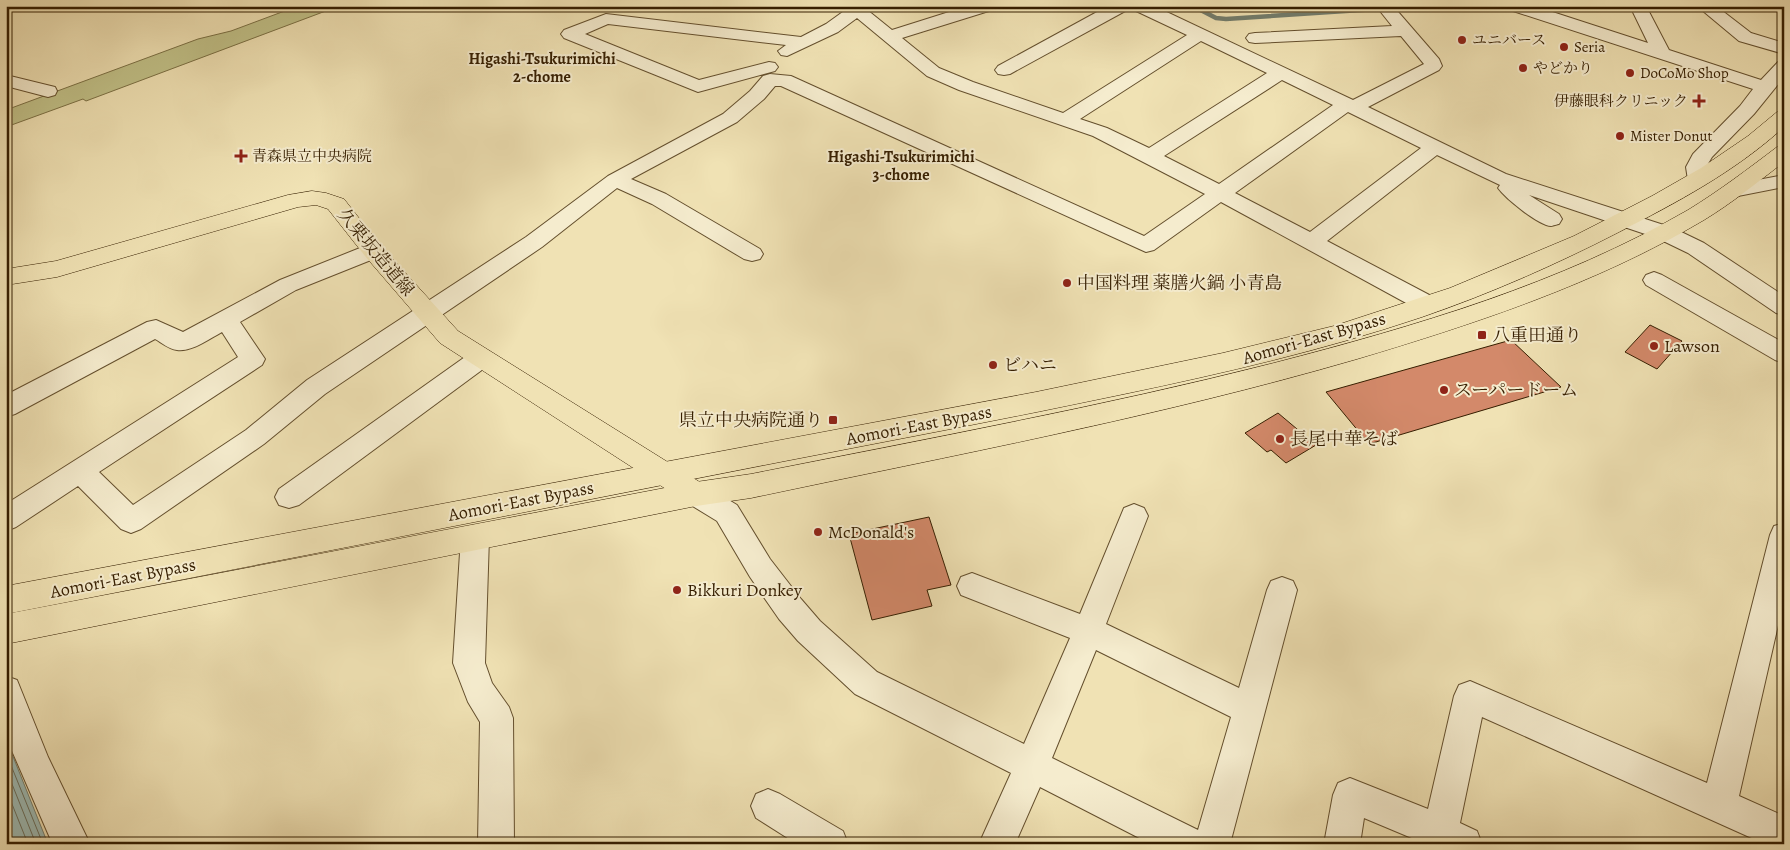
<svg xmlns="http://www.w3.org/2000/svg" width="1790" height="850" viewBox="0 0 1790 850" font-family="Alegreya,'Noto Serif JP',serif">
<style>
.green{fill:#c1c188;stroke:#7b7044}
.water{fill:#9dbcb6;stroke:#737d6d}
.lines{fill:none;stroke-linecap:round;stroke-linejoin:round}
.shore{stroke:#696d5b;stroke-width:1}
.stream{stroke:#737d6d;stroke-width:4.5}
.building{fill:#d3896a;stroke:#351e00}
.minor-casing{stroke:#644f2d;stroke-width:2}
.major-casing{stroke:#351e00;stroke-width:1}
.highway-casing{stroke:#351e00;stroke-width:1}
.minor{fill:#f5ecce;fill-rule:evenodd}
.major{fill:#f0e2b4;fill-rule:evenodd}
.highway{fill:#f0e2b4;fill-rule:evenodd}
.poi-dot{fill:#8f2418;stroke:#f5ecce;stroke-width:2}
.labels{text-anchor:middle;stroke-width:4;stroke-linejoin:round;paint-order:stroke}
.far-poi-label{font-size:15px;fill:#351e00;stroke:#f5ecce;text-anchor:start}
.far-neighbourhood-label{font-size:16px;font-weight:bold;fill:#351e00;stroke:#f5ecce}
.street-label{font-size:18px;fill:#351e00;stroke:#f5ecce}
.poi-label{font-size:18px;fill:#351e00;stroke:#f5ecce;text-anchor:start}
</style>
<rect width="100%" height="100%" fill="#f0e2b4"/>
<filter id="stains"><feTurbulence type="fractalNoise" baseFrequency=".004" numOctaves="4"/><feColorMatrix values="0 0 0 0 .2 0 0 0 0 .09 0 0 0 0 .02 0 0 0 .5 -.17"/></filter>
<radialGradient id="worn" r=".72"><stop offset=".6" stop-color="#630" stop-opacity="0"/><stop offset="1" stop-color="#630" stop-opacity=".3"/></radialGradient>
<path class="green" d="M298,6H339L86,101L83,99L6,127V110L198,39L231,31Z"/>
<path class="water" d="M6,739L48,844H6Z"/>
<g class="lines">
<g class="shore">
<path d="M6,753L43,844"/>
<path d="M6,769L36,844"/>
<path d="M6,789L28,844"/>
</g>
<path class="stream" d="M1193,6L1216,18L1226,19L1376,9L1379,6"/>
</g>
<g class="building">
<path d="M1650,325L1682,341L1657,369L1625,352Z"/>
<path d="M1511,340L1561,387L1369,444L1326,392Z"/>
<path d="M1278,413L1316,445L1286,463L1271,450L1267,452L1245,433Z"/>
<path d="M929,517L951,585L927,590L932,606L872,620L849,534Z"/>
</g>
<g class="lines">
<defs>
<g id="minor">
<path d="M851,6H867L866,9L892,30L968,6H994L992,10L902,38L939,68L973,82L1063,113L1187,35L1134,10L1132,6H1154L1353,100L1424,64L1401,36L1255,43L1249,42L1246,38L1249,34L1255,33L1392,26L1376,6H1393L1439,59L1442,66L1439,70L1368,107L1506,174L1673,228L1704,243L1784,296V315L1776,313L1688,253L1657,238L1529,195L1559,214L1562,219L1559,224C1558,224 1552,226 1551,226C1538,225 1505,198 1498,188L1500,185L1437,155L1327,241L1435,298L1439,304L1435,310L1427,312L1419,310L1221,202L1154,250L1146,252L781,86H775L764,99L737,122L631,179L666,194L760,249L763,254L760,259L752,261L744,259L652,204L617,188L542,247L325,394L264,444L141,529L131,533L121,529L78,486L16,527L6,531V504L238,357L222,332C209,339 192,352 177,350C169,349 162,343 155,339L15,414L6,417V395L147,322L156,320L183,332L280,280L365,246L373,244L381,246L384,251L381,256L296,290L240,322L265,359L262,365L99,472L133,505L246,430L307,380L526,237L608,176L723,114L750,91L763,76L770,74L791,76L1144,236L1205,194L1093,136L959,90L927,76L857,18L838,32L787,56L781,55L778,51L786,45L608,24L585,34L699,80L769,62L775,63L778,67L775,71L698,92L564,38L561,34L564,30L606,14L801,37L826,24ZM1201,41L1267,73L1149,148L1107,128L1080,119ZM1282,80L1333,105L1219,184L1164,156ZM1348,112L1421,148L1310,232L1235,193Z"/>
<path d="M1108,6H1129L1127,10L1010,74L1004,75L998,74L995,70L998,66Z"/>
<path d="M1508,6H1534L1648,43L1630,6H1646L1669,50L1761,80L1778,62L1784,61V77L1754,114L1712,157L1706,167L1708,180L1705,184L1698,186L1691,184L1688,180L1686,167L1693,154L1740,106L1753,89L1510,10Z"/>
<path d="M1697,6H1716L1751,33L1784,43V54L1739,41Z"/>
<path d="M6,75L55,87L57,91L55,95L48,97L6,86Z"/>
<path d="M1784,175V187L1733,197L1726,196L1723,191L1726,186Z"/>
<path d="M1654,272L1662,275L1784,343V363L1775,360L1646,285L1643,280L1646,275Z"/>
<path d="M481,349L490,352L493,358L490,364L299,505L289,508L279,505L275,497L279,489L472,352Z"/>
<path d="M696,483L706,486L737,505L770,559L801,599L820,621L877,672L1024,744L1070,638L961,595L957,586L961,577L972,573L1080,614L1124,508L1134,504L1144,508L1148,516L1106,624L1239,688L1267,590L1271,581L1282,577L1293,581L1297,590L1230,844H1151L1040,787L1015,844H979L1011,773L855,694L798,641L779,619L750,577L717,521L686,502L682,494L686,486ZM1096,650L1231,717L1198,830L1052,758Z"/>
<path d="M1784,523V599L1739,796L1784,816V844H1765L1482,717L1460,823L1477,831L1482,844H1426L1364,818L1360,844H1324L1333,795L1338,783L1350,778L1428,809L1454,696L1459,685L1470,681L1707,783L1770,535L1774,526Z"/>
<path d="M475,525L485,528L489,537L485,663L492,683L509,707L513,718L514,844H478L480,722L468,702L453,663L461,537L465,528Z"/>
<path d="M6,676L17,680L48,757L90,844H53L50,838L6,737Z"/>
<path d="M768,789L780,794L843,831L848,844H797L756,818L751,806L756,794Z"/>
</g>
<path id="major" d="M312,191L326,193L344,199L381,246L458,331L706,486L711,494L706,502L696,506L686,502L440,343L365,256L328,209L316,205L298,207L57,277L6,285V269L56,261L288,195Z"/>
<g id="highway">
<path d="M1784,110V127C1736,171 1676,203 1619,232C1555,265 1489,294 1422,317C1324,350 1224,373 1124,394C1011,418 898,439 785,461C525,512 266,563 6,614V586L1036,392L1223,353L1334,326L1450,288L1574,236L1652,196L1701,168L1748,136L1777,112Z"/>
<path d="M1784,145V162C1758,182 1732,203 1704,220C1596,284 1477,323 1357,359C1158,417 954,455 751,498L696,506L6,644V614L696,482L751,474C926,439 1101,407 1274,363C1416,326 1560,284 1688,210C1719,191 1748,169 1777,147Z"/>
</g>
</defs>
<use href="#minor" class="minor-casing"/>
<use href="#major" class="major-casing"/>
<use href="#highway" class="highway-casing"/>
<use href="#minor" class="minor"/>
<use href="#major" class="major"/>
<use href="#highway" class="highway"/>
</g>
<g class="poi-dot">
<circle cx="1462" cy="40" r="5"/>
<circle cx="1564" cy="47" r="5"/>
<circle cx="1523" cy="68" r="5"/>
<circle cx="1630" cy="73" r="5"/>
<path d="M1696.5 93.5h5v5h5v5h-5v5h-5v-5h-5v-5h5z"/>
<circle cx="1620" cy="136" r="5"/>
<path d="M238.5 148.5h5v5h5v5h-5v5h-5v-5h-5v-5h5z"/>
<circle cx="1067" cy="283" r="5"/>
<rect x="1477" y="330" width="10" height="10" rx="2.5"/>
<circle cx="1654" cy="346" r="5"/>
<circle cx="993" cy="365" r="5"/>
<circle cx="1444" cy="390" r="5"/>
<rect x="828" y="415" width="10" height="10" rx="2.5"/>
<circle cx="1280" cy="439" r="5"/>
<circle cx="818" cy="532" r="5"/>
<circle cx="677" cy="590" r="5"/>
</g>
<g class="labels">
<g class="far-poi-label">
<text x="1472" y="45">ユニバース</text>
<text x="1574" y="52">Seria</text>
<text x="1533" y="73">やどかり</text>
<text x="1640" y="78">DoCoMo Shop</text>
<text x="1688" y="106" text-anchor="end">伊藤眼科クリニック</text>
<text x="1630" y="141">Mister Donut</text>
<text x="252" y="161">青森県立中央病院</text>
</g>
<g class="far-neighbourhood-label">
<text x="542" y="64">Higashi-Tsukurimichi<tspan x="542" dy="18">2-chome</tspan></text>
<text x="901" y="162">Higashi-Tsukurimichi<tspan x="901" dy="18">3-chome</tspan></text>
</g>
<g class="street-label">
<text transform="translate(376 252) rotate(50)" y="6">久栗坂造道線</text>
<text transform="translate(1314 338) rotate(-16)" y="6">Aomori-East Bypass</text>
<text transform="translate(919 425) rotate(-11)" y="6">Aomori-East Bypass</text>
<text transform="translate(521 501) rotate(-11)" y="6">Aomori-East Bypass</text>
<text transform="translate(123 578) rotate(-11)" y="6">Aomori-East Bypass</text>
</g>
<g class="poi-label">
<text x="1077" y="289">中国料理 薬膳火鍋 小青島</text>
<text x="1492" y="341">八重田通り</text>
<text x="1664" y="352">Lawson</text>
<text x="1003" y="371">ビハニ</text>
<text x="1454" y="396">スーパードーム</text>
<text x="823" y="426" text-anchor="end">県立中央病院通り</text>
<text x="1290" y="445">長尾中華そば</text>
<text x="828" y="538">McDonald's</text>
<text x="687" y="596">Bikkuri Donkey</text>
</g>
</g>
<rect width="1790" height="850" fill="none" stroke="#f0e2b4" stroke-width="25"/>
<rect x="8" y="8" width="1775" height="835" fill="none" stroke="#351e00" stroke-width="2.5"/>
<rect x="12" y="12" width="1765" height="825" fill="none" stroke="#351e00"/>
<rect width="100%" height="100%" filter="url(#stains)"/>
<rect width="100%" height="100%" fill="url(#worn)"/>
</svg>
